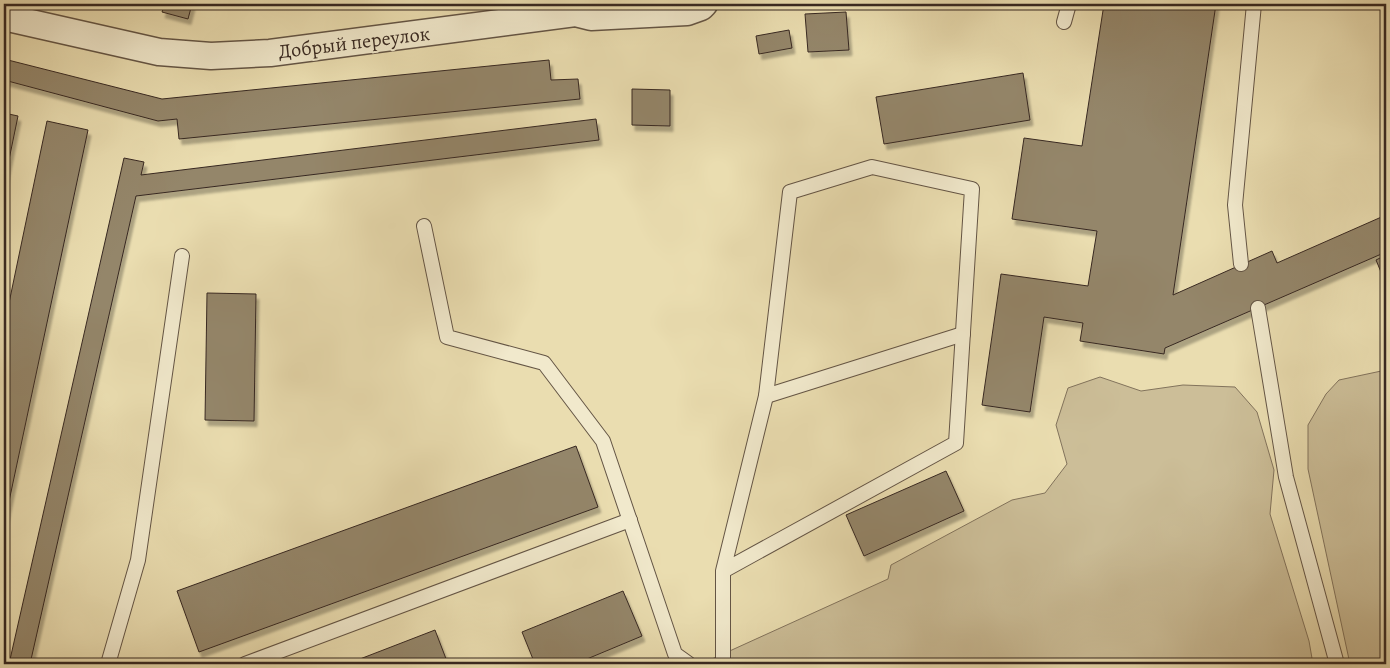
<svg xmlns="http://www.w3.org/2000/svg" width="1390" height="668" viewBox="0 0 1390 668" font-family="Alegreya,serif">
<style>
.green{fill:#ccbe98;stroke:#82735c}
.building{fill:#94866b;stroke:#372821;filter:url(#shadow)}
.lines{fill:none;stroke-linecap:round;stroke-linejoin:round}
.service-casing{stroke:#645545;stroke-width:16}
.minor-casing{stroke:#645545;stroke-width:29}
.service{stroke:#f1e9cc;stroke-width:14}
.minor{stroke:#f1e9cc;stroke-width:26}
.labels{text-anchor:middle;stroke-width:4;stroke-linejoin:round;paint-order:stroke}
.street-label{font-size:20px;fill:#372821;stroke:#f1e9cc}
</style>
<defs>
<filter id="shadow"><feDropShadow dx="3" dy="5.5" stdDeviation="1" flood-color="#0004"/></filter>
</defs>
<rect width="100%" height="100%" fill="#eaddb0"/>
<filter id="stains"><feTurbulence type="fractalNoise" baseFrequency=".004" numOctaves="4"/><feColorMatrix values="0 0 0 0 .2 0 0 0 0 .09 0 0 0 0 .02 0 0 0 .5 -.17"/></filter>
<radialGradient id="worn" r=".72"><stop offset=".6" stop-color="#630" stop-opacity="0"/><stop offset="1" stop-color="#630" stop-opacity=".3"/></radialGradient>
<g class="green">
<path d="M1386,370V664H1350L1308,469V425L1326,394L1339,380Z"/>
<path d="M1100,377L1141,391L1183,385L1235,387L1257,412L1274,470L1270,514L1309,641L1313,664H701L888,579L891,565L1012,500L1045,493L1067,464L1056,425L1068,388Z"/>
</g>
<g class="building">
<path d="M165,4H192L188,19L162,12Z"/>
<path d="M1104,4H1216L1173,295L1272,251L1277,263L1386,215V252L1165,348L1164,354L1080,341L1083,323L1044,317L1030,412L982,405L1001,274L1088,286L1097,231L1012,219L1024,138L1082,146Z"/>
<path d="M846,12L849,50L808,52L805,14Z"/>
<path d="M789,30L792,48L759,54L756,36Z"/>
<path d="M4,59L162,99L549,60L551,80L578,79L580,99L179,139L177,119L158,121L4,80Z"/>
<path d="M1023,73L1030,120L884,144L876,97Z"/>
<path d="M632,89L670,90V126L632,125Z"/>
<path d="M4,113L18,116L4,184Z"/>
<path d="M596,119L599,140L136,196L30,664H9L124,158L144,162L141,175Z"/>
<path d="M47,121L88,130L4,525V327Z"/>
<path d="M1386,255V284L1376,260Z"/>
<path d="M207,293L256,294L254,421L205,420Z"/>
<path d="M576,446L598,507L199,652L177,591Z"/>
<path d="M946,471L964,511L864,556L846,515Z"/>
<path d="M623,591L642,636L575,664H535L522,632Z"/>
<path d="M435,630L448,664H347Z"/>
</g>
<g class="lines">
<defs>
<g id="service">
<path d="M1064,22L1069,4"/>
<path d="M424,226L447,337L544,363L603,441L675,654L689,664"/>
<path d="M1241,264L1235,205L1254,4"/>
<path d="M1258,308L1286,477L1337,664"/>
<path d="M766,396L963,334"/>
<path d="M723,571L956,443L972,189L872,167L790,192L766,396L723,571V664"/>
<path d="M108,664L138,560L182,256"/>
<path d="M245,664L630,520"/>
</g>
<path id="minor" d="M4,17L159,52L211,56L270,53L575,13L591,17L687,12L701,7L704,4"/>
</defs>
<use href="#service" class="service-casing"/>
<use href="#minor" class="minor-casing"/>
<use href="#service" class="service"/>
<use href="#minor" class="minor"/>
</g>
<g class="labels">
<g class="street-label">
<text transform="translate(354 42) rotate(-7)" y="7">Добрый переулок</text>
</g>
</g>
<rect width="1390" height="668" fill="none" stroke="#eaddb0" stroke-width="20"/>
<rect x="5" y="5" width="1380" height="658" fill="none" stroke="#372821" stroke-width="2.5"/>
<rect x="10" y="10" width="1370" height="648" fill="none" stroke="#372821"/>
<rect width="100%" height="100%" filter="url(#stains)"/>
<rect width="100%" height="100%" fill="url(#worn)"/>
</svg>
